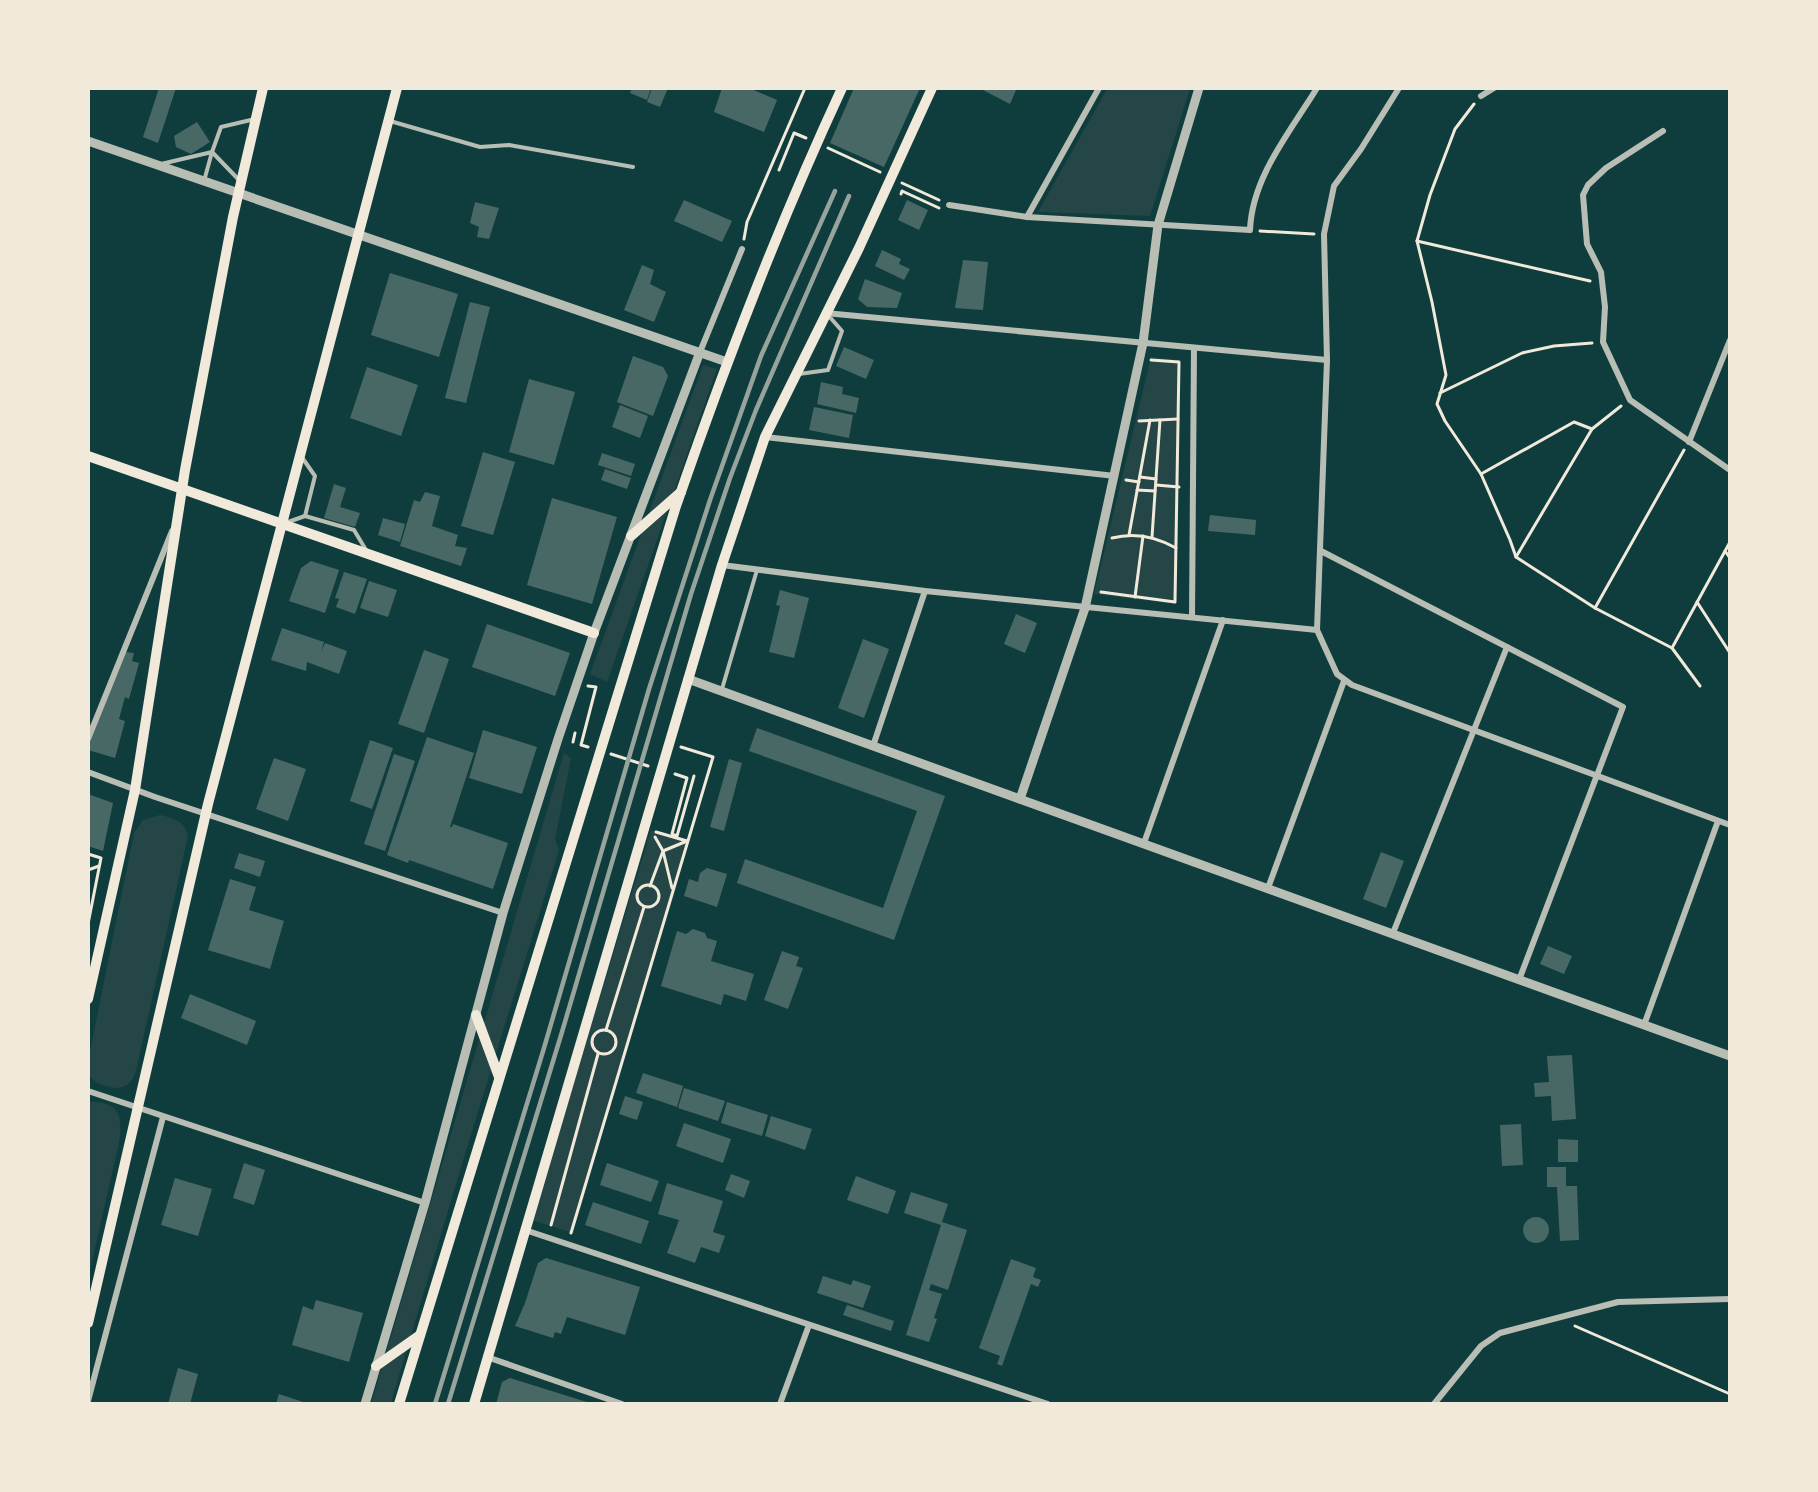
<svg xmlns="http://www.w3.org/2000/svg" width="1818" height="1492" viewBox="0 0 1818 1492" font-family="Rubik,sans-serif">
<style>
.green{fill:#244646}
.building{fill:#486865}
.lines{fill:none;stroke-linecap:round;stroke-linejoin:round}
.path{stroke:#f1e9da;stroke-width:3}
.service{stroke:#b8beb3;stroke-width:4}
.minor{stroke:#b8beb3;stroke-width:6}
.tertiary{stroke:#b8beb3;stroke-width:9}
.secondary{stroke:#f1e9da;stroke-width:10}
.primary{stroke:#f1e9da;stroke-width:10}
.rail{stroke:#97a49c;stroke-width:4.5}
</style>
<rect width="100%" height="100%" fill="#0f3d3e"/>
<g class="green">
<path d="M1107,89H1190L1150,216L1038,212Z"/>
<path d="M1151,357L1180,360L1176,604L1094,594Z"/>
<path d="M703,365L717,369L607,682L590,674Z"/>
<path d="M564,753L571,758L555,839L559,850L461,1167L391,1403L371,1404Z"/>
<path d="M160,815C174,818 184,821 188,836L136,1071C131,1086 122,1091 106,1086C100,1084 94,1082 90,1076C87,1071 88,1062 89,1056L134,833L143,820Z"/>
<path d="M651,830L688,841L573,1233L532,1220Z"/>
<path d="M89,1102C120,1101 123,1117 119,1143L89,1274Z"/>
</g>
<g class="building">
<path d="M159,88H176L158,143L143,137Z"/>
<path d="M632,88H651L647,100L630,93Z"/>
<path d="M652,88H668L660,107L647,102Z"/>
<path d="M722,88H749L777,100L764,132L714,112Z"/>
<path d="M854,88H920L884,167L830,143Z"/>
<path d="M979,88H1013L1016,90L1010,104Z"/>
<path d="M197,122L210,142L191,154L176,147L174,136Z"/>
<path d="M684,200L732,221L722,242L674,221Z"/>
<path d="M907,200L928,210L919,230L898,220Z"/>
<path d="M475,202L499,208L489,239L477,237L479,227L470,223Z"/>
<path d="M882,250L901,259L899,264L910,269L904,280L875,266Z"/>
<path d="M963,260L988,262L983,310L955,308Z"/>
<path d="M642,265L654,270L650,284L666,292L654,322L624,310Z"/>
<path d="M390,273L458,294L439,357L371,335Z"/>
<path d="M865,279L902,293L897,308L867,307L858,299Z"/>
<path d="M470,302L490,307L466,403L445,398Z"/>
<path d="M844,347L874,360L866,379L836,366Z"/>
<path d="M633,356L663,367L668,376L653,416L617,402Z"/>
<path d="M367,367L418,385L401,436L350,418Z"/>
<path d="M529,379L575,392L554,465L509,452Z"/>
<path d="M821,382L843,387L842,394L859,398L856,413L817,404Z"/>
<path d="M620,405L648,416L640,438L612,427Z"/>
<path d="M814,407L853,415L849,438L809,430Z"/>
<path d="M483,452L515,462L493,535L461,526Z"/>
<path d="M602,453L635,464L631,476L598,465Z"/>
<path d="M605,469L631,478L627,489L601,480Z"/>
<path d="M334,484L346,488L340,507L360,513L355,527L324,518Z"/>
<path d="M425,492L440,496L432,526L458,535L455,546L467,548L461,566L400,546L414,500L420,502Z"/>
<path d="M552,498L617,517L592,604L527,585Z"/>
<path d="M1210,515L1256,520L1255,535L1208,531Z"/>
<path d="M383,518L405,524L400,542L378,535Z"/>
<path d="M311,561L339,570L325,613L289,601L301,568Z"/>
<path d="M344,572L367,579L355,614L336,607L339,599L335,598Z"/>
<path d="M369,581L397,590L388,617L360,608Z"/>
<path d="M780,590L809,598L794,658L769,652L780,606L776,605Z"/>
<path d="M1016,614L1037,623L1025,653L1004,644Z"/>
<path d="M487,624L570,653L555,696L472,667Z"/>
<path d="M282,628L324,642L321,652L325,643L347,651L339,674L307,662L306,671L271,660Z"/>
<path d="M863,639L889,649L864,718L838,708Z"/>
<path d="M424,650L449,659L424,733L398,724Z"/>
<path d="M125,652L134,653L132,661L139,663L129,699L125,697L119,719L125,721L115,758L88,750V740Z"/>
<path d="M757,728L945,796L894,940L737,883L745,859L883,908L917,811L749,751Z"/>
<path d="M483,730L537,747L522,794L469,778Z"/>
<path d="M427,737L474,753L450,827H452L453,824L508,843L493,889L409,860L408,863L387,855Z"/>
<path d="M370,740L393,748L372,809L350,801Z"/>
<path d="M394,754L415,761L385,851L364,844Z"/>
<path d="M274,758L306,769L288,821L256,809Z"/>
<path d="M729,759L742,763L724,831L710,827Z"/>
<path d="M88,794L113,803L103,851L88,846Z"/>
<path d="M1381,852L1404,861L1386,908L1363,899Z"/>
<path d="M239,853L265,861L260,877L234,868Z"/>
<path d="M707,868L727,874L717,907L684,896L689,879L698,882L700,873Z"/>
<path d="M230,879L256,887L249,910L284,921L270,969L208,950Z"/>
<path d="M693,929L705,933L707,938L717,941L711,961L754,974L746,1001L724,994L721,1005L661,986L677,931L686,934Z"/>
<path d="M1548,946L1572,956L1564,974L1540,964Z"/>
<path d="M782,951L799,957L796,966L803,968L788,1009L764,1000Z"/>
<path d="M190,994L256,1021L247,1045L181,1018Z"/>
<path d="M1572,1055L1576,1119L1552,1121L1551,1096L1535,1097L1534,1083L1549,1082L1547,1056Z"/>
<path d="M643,1073L683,1086L677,1107L636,1093Z"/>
<path d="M684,1088L725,1101L718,1121L678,1108Z"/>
<path d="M625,1096L643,1102L637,1120L619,1114Z"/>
<path d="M727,1102L768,1115L762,1136L721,1123Z"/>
<path d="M771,1116L812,1129L805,1150L765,1136Z"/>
<path d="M684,1123L731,1139L723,1163L676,1146Z"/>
<path d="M1521,1124L1523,1165L1502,1166L1500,1125Z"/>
<path d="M1558,1139L1578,1140V1162H1558Z"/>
<path d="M244,1163L265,1170L254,1205L233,1198Z"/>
<path d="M607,1163L659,1181L651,1202L600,1185Z"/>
<path d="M1547,1167H1566V1186H1577L1579,1240L1560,1241L1557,1187H1547Z"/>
<path d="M731,1174L750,1181L744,1198L725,1190Z"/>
<path d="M856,1176L896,1191L888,1214L847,1200Z"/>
<path d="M175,1178L212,1189L198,1236L161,1225Z"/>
<path d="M667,1183L723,1201L713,1232L725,1236L719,1253L701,1247L695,1263L667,1253L679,1220L658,1214Z"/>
<path d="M911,1192L948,1204L942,1222L967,1230L948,1290L931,1284L929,1290L942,1294L934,1318L937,1319L929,1342L906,1335L941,1225L904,1213Z"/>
<path d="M593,1202L649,1221L641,1244L585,1225Z"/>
<circle cx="1536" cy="1230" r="13"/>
<path d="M546,1258L640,1287L625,1335L567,1317L561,1334L555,1332L553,1338L515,1326L525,1303L538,1263Z"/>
<path d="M1011,1259L1036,1268L1033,1277L1041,1280L1038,1287L1031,1284L1002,1366L997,1364L1000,1356L979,1348Z"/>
<path d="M823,1276L851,1285L853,1280L871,1286L863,1308L817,1293Z"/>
<path d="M316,1300L363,1313L349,1362L292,1345L303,1306L313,1310Z"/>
<path d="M847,1305L894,1321L891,1331L843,1315Z"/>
<path d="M178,1368L198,1374L190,1404H168Z"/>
<path d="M510,1378L590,1403V1404H496L502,1382Z"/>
<path d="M279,1394L306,1403V1404H276Z"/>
</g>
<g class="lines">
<g class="path">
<path d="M1474,104L1455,129L1430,195L1417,241L1432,302L1446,375L1437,404L1445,421L1481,474L1510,540L1516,557L1595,608L1672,648L1700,686"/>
<path d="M828,148L880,172"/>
<path d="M779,170L794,133L806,138"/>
<path d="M902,183L939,200"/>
<path d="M901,194L902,191L939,208"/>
<path d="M1260,231L1314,234"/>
<path d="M744,239L747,222L805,88"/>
<path d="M1417,241L1590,281"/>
<path d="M1440,393L1522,353L1554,346L1592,343"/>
<path d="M1139,421L1178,419"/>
<path d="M1481,474L1574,422L1592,429"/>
<path d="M1140,477L1156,479"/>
<path d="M1126,480L1139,482"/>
<path d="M1156,485L1179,487"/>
<path d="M1137,490L1155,491"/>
<path d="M1129,535L1150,420"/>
<path d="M1152,537L1160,420"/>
<path d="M1112,538C1135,532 1155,536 1176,548"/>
<path d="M1725,551L1730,558"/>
<path d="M1516,557L1592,429L1621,406"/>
<path d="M1101,592L1175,602L1179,362L1151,360"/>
<path d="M1135,597L1143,536"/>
<path d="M1697,602L1730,653"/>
<path d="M1595,608L1684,450"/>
<path d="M1672,648L1730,542"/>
<path d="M573,742L575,733"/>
<path d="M588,747L581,745L596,687L588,686"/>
<path d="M611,754L648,766"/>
<path d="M675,774L687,778L672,834L677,836L694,776"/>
<path d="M656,832L687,841"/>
<path d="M655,837L663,851L672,888"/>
<path d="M88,854L101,858L88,924"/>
<path d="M88,870L99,866"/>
<circle cx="648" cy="896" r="11"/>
<path d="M650,886L663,851L687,841"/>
<circle cx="604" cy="1042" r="12"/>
<path d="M606,1030L644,907"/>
<path d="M551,1225L598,1054"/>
<path d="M571,1233L713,757L681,747"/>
<path d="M1575,1326L1730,1394"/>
</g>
<g class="service">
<path d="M390,121L480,147L509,145L633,167"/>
<path d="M161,164L212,152L204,181"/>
<path d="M239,180L212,152L221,127L255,119"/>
<path d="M799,374L828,370L842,331L828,315"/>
<path d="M305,516L354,530L366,550"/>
<path d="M288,522L305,516L315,476L301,456"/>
<path d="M722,689L757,570"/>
</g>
<g class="minor">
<path d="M1481,96L1494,88"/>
<path d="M1663,131L1606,168L1588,185L1583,195L1587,244L1601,272L1605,307L1603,342L1630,400L1730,470"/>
<path d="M949,205L1027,217L1250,230C1252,177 1290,132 1317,88"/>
<path d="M1027,217L1099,88"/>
<path d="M825,313L1327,360"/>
<path d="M700,352L742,249"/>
<path d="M765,437L1115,476"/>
<path d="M1689,442L1730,340"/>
<path d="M1321,551L1623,707L1519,980"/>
<path d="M722,565L925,591L1317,630L1337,674L1352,685L1730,825"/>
<path d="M1192,617L1194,348"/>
<path d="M1317,630L1327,360L1324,234L1334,186L1361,149L1399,88"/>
<path d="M88,739L172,531"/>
<path d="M873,746L925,591"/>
<path d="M88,772L155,797L503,913"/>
<path d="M1144,843L1223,620"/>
<path d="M1268,888L1344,681"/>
<path d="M1393,933L1507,647"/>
<path d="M1644,1025L1718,821"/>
<path d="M88,1091L425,1203"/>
<path d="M525,1230L1048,1404"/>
<path d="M487,1357L622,1404"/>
<path d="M88,1401L163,1117"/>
<path d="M780,1404L809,1325"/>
<path d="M1434,1404L1481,1346L1500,1333L1618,1302L1730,1299"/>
</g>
<g class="tertiary">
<path d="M88,141L727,362"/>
<path d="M688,679L1730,1056"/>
<path d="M1020,799L1085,608L1143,343L1158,225L1199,88"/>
<path d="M365,1404L425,1203L503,913L558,739L594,633L700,352"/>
</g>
<g class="secondary">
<path d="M88,456L594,633"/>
<path d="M88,999L135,790L185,470L233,217L263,88"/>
<path d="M88,1323L208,804L397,88"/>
</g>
<g class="primary">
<path d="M631,536L681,492"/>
<path d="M476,1015L499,1077"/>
<path d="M376,1366L420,1335"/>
<path d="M399,1404L676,506C725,364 779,224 842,88"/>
<path d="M474,1404L722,565L765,437L859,248L932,88"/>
</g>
<g class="rail">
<path d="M435,1404L544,1048L649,689L710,500L761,356L835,191"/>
<path d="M448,1404L562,1032L691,594L730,478L756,410L849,196"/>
</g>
</g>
<rect width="1818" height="1492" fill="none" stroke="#f1e9da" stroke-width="180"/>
</svg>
